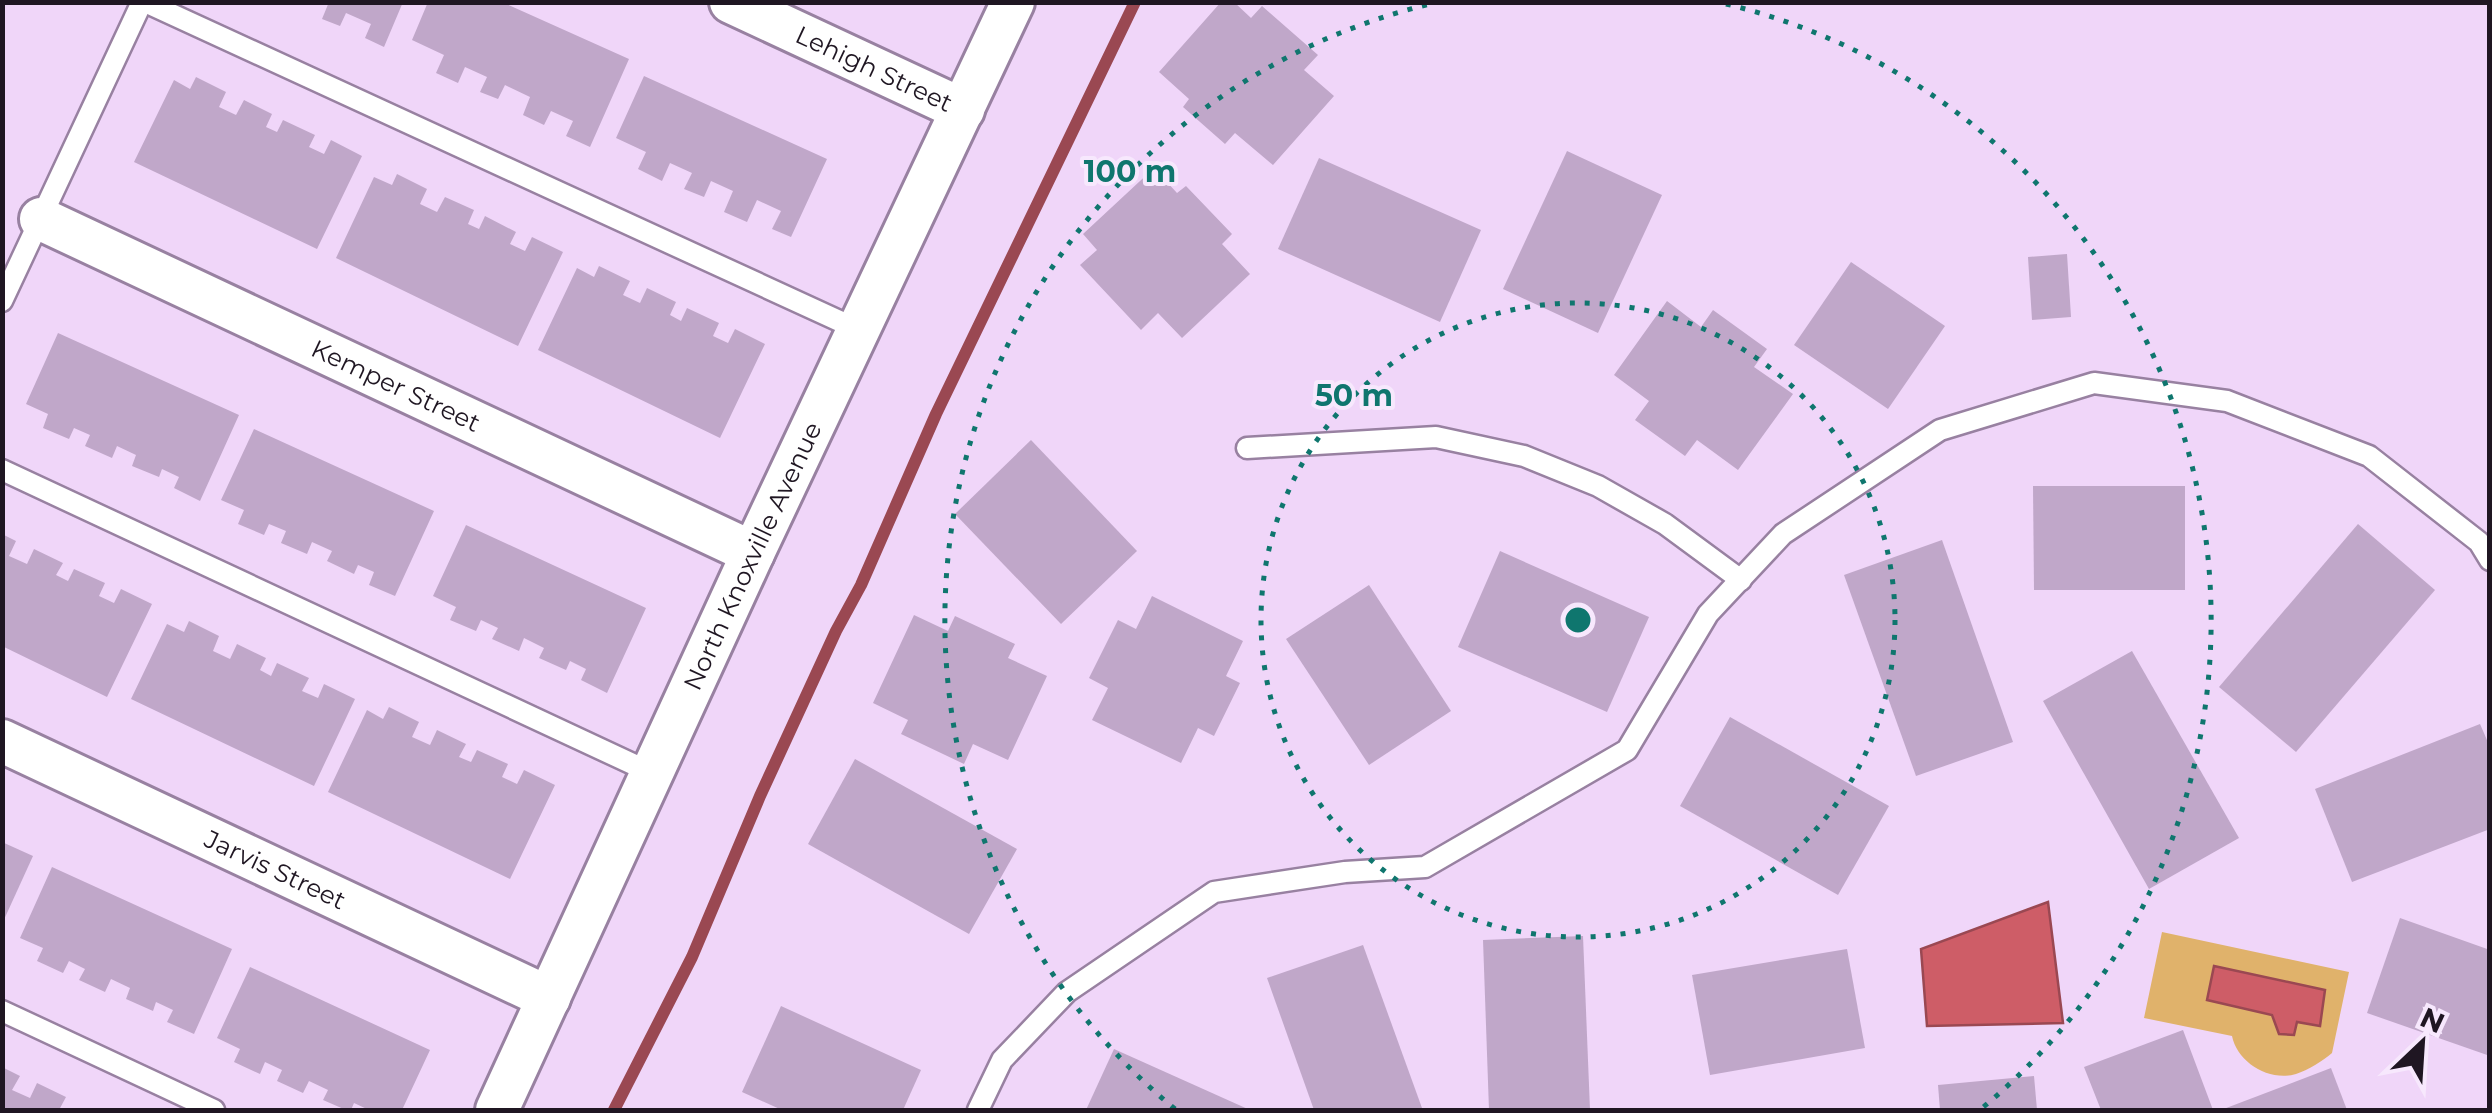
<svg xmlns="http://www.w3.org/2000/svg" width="2492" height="1113" viewBox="0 0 2492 1113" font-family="Montserrat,sans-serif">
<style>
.green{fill:#e0b26b}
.water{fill:#ce5d67;stroke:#9a4852;stroke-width:2.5}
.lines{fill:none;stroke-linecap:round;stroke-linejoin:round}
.stream{stroke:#9a4852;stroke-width:12}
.building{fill:#c0a7c9}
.service-casing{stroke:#9881a1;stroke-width:25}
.minor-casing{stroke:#9881a1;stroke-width:48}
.service{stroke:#fff;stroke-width:20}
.minor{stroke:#fff;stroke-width:42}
.ring{fill:none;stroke:#0f766e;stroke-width:5;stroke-dasharray:5 10}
.labels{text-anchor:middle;stroke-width:8;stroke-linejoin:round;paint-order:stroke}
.street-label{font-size:25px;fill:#1f1622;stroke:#f7e8fd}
.centre{fill:#0f766e;stroke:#f7e8fd;stroke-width:5}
.ring-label{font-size:30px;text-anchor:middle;font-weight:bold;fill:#0f766e;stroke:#f7e8fd;stroke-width:8;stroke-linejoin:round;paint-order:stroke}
</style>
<rect width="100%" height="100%" fill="#f0d6f9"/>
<path class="green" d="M2162,932L2349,972L2332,1053C2323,1061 2308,1070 2296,1074C2269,1082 2237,1062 2232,1036L2144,1018Z"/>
<g class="water">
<path d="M2048,902L2063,1023L1927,1026L1921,949Z"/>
<path d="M2214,966L2325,990L2320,1026L2297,1022L2294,1035L2279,1034L2272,1015L2207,1000Z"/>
</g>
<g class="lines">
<path class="stream" d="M614,1110L692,957L760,796L836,631L861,585L936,414L1135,2"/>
</g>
<g class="building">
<path d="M329,2H403L384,47L365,38L371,24L346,13L340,26L322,19Z"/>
<path d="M428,2H502L629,59L590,147L566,136L573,121L551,111L544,125L523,115L530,97L505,85L498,99L480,92L487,77L465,67L458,83L436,73L444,55L412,40Z"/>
<path d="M1221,2H1234L1251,18L1262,6L1318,55L1304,70L1334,96L1273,165L1235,133L1225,144L1183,107L1189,99L1159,72Z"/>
<path d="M644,76L827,159L791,237L772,229L781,211L757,200L747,222L724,212L733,191L711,181L704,197L684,189L692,173L670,163L662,181L638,169L646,152L616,138Z"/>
<path d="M196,77L226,92L219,107L236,115L244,100L272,114L266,127L277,132L283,120L315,135L309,147L324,154L331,140L362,156L317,249L134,162L174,80L190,89Z"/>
<path d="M1567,151L1662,195L1598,333L1503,289Z"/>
<path d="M1319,158L1481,230L1440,322L1278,249Z"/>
<path d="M1154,168L1177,193L1186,186L1232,234L1222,244L1250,274L1182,338L1158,313L1141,330L1080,265L1097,250L1083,234Z"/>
<path d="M397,174L427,189L420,204L437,212L445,197L474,210L468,224L479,229L485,216L516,232L510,244L525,251L532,237L563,252L518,346L336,258L374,177L392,185Z"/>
<path d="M2067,254L2071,317L2032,320L2028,257Z"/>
<path d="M1851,262L1945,326L1888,409L1794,345Z"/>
<path d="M599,266L630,281L623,295L640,303L647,288L676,302L670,315L681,321L687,308L719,323L713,336L728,343L735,329L765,344L720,438L538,350L577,268L594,277Z"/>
<path d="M1667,301L1701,327L1713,310L1767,349L1754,367L1793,394L1738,470L1697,440L1685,456L1635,420L1649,401L1614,375Z"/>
<path d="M58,333L239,415L200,501L174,488L179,477L162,469L159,477L132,466L136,455L117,446L112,458L85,446L90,435L74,428L69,439L43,428L48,414L26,404Z"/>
<path d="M254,429L434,511L395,596L369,585L374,572L358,565L354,574L327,561L332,551L312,542L307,554L281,543L286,531L269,524L264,535L238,524L244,510L221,500Z"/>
<path d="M1031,440L1137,551L1061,624L955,514Z"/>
<path d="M2033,486H2185V590H2034Z"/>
<path d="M2358,524L2435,590L2296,752L2219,687Z"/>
<path d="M466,525L646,608L607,693L581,680L586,669L570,661L566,670L539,658L544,648L524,638L519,651L492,639L498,628L481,620L476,631L450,620L456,607L433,596Z"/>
<path d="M2,534L16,541L9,556L27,564L34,549L63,563L56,575L68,581L74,569L105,583L99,596L114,603L121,589L152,604L107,697L2,646Z"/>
<path d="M1942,540L2013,742L1916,776L1844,575Z"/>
<path d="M1500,551L1649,617L1607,712L1458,647Z"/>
<path d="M1369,585L1451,711L1369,765L1286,639Z"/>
<path d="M1152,596L1243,641L1226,676L1240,683L1214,736L1198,728L1181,763L1092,720L1108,688L1089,678L1118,620L1136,629Z"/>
<path d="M914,615L948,631L955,616L1015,644L1008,658L1047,676L1008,760L973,744L964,764L901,734L908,720L873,703Z"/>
<path d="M189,621L219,636L213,651L230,659L237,644L266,658L260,670L271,676L277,663L309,678L302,691L318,698L324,684L355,699L314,786L131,699L167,624L184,632Z"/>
<path d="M2132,651L2239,838L2149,889L2043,701Z"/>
<path d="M389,707L419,722L412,737L430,745L437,730L466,744L459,757L471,762L477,750L508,764L502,777L517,784L524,770L555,785L510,879L328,792L367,710L383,719Z"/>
<path d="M1730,717L1889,806L1838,895L1680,806Z"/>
<path d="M2480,724L2490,747V829L2352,882L2315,789Z"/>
<path d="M855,759L1017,849L969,934L808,844Z"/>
<path d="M2,842L33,856L2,924Z"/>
<path d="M52,867L232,949L194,1034L167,1022L173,1010L156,1002L153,1011L126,999L130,988L111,979L105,992L79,980L85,969L69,961L63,973L37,961L43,948L20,938Z"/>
<path d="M2400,918L2490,950V1056L2367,1013Z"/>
<path d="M1583,936L1590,1110H1489L1483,940Z"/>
<path d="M1363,945L1422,1108L1415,1110H1314L1267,978Z"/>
<path d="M1847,949L1865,1048L1710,1075L1692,975Z"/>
<path d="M250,967L430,1050L402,1110H369L354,1103L351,1110H346L323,1100L328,1090L309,1081L303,1093L277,1081L282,1070L265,1062L260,1074L234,1062L240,1049L217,1038Z"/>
<path d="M781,1006L921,1070L903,1110H782L742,1092Z"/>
<path d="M2183,1030L2213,1110H2101L2084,1067Z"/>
<path d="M1114,1049L1250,1110H1086Z"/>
<path d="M2,1067L20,1076L12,1090L30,1098L37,1083L66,1097L59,1110H2Z"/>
<path d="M2331,1068L2347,1110H2221Z"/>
<path d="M2034,1076L2037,1110H1940L1938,1085Z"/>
</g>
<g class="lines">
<defs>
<g id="service">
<path d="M145,2L859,330"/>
<path d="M2,301L142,2"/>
<path d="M1247,448L1436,437L1524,456L1598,486L1665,524L1741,580"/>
<path d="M2,470L652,773"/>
<path d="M2,1011L214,1110"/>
<path d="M978,1110L1002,1060L1067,992L1214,892L1345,872L1425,867L1627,750L1708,614L1783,534L1940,430L2094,383L2227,401L2369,456L2479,542L2490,560"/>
</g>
<g id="minor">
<path id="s1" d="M731,2L963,110"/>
<path id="s2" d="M41,219L753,553"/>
<path id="s3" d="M2,741L549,998"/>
<path id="s4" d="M497,1110L753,553L1013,2"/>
</g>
</defs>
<use href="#service" class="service-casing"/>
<use href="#minor" class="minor-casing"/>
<use href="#service" class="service"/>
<use href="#minor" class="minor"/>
</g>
<g class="ring">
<circle cx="1578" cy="620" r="317"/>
<path d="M1175 1109A634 634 0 0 1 1430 4M1726 4A634 634 0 0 1 1981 1109"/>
</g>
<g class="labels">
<g class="street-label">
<text dy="9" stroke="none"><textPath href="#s1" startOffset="158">Lehigh Street</textPath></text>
<text dy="9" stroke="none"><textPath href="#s2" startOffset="392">Kemper Street</textPath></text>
<text dy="9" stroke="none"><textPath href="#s4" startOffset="610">North Knoxville Avenue</textPath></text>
<text dy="9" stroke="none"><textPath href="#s3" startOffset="302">Jarvis Street</textPath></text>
</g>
</g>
<circle cx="1578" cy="620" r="15" class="centre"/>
<g class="ring-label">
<text x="1130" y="182">100 m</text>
<text x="1354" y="406">50 m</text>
</g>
<rect width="2492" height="1113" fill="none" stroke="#1f1622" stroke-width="10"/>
<g transform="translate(2422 1043) rotate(25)" stroke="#f7e8fd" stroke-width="8" paint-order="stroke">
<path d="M0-8L18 38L0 25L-18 38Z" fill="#1f1622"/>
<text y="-15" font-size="28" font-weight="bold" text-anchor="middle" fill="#1f1622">N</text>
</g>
</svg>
